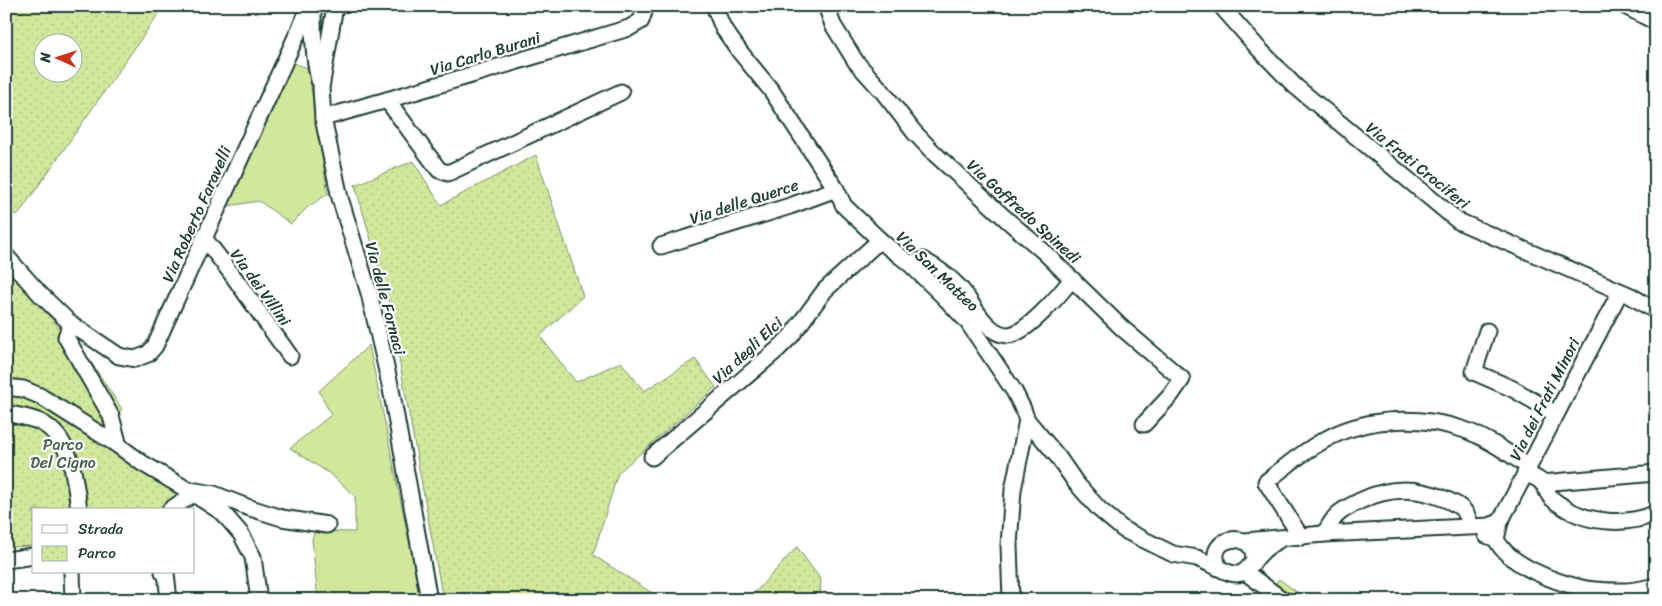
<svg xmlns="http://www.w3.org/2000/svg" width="1662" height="606" viewBox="0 0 1662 606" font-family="Sriracha,sans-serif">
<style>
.grass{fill:#d0e79c;stroke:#789268}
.forest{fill:url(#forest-crowns);stroke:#789268}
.park{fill:url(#park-dots);stroke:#789268;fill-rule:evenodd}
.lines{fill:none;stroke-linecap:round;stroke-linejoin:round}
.minor-casing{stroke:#1f3d34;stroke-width:19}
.minor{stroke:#fff;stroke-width:15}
.labels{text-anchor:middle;stroke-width:4.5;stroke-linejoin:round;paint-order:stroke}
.street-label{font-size:16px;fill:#1f3d34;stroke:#fff}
.park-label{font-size:16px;fill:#425f49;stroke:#fff}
</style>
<defs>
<pattern id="forest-crowns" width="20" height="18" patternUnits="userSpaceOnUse" patternTransform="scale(1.25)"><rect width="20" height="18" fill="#d0e79c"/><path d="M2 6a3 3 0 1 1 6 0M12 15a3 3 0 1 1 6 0" fill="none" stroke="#b2c787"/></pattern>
<pattern id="park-dots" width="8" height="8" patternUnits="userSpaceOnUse" patternTransform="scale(1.25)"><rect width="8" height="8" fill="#d0e79c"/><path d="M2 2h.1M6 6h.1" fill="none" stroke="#b2c787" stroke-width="1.8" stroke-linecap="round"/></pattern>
</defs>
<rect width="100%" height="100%" fill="#fff"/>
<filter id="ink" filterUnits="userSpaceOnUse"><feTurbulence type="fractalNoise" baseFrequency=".02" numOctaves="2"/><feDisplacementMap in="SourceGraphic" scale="10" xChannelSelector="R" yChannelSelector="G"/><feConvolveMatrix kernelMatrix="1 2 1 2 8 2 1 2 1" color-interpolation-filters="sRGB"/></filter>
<g filter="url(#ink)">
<g class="grass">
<path d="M287,61L308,68L328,194L309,206L291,224L259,201L222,207Z"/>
<path d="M75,338L122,409L116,417Z"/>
<path d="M369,345L421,600H318L312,539L315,531L355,532V496L330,474L290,448L331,415L319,391Z"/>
</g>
<path class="forest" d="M1279,579L1308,600H1264Z"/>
<g class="park">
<path d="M6,6H164L18,215L6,212V146L8,144L6,143ZM72,42V72H42V42Z"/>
<path d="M536,155L583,296L540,336L576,382L621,362L644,391L695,359L716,387L618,473L593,555L663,600H443L388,298L355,185L413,161L441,205Z"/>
<path d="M6,269L61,329L107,409L119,446L179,495L178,499L156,510H34V546L6,547Z"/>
<path d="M797,547L821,580L820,600H748Z"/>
</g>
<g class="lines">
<defs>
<g id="minor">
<path d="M313,6C313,32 313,55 319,80"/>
<path d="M335,6L321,88L323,118L340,198L369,293L391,389L429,600"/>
<path d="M714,6L723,28L740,52L771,90L836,189L844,206L883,243L909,263L942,295L967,321L1014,391L1023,409L1027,420L1013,490L1009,545L1011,600"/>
<path d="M830,6L828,11L833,25L856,62L883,92L914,132L935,154L1006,219L1043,251L1122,328L1182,379L1171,395L1144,424"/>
<path d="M1221,6L1258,48L1295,86L1458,221L1631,296L1656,311"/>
<path d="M1625,6L1656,22"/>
<path d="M387,100L439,170L448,173L621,92"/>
<path d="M323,118L387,100L629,28L641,21L646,6"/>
<path d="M204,238L231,273L290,356"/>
<path d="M661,246L790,206L836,189"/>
<path d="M6,256L40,294L71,324L119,356L135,359L148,354L155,346L310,6"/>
<path d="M909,263L923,260C936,267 950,277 960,288C972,302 986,334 1007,335C1025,336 1061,293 1072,279"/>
<path d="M71,324L66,337L111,416L119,446"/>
<path d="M1487,331L1474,372L1513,389L1556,414"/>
<path d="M6,387L23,389L40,396L119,446L142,463L186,489L223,513L241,534L253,557L259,600"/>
<path d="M6,413C17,416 30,417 40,422C72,438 75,478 79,510"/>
<path d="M1027,420L1058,457L1076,483L1099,509L1124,530L1173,554L1197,558L1219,568"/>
<path d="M652,457L777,350L791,336L825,290L880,240"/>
<path d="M1525,473C1530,476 1539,478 1542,483C1545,485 1546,490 1548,493C1550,498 1557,503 1562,506C1588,524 1628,526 1656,513"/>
<path d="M1542,483L1656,473"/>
<path d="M190,490L214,494L247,507L282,518L327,525"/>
<path d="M170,510L193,494"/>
<path d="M1324,534C1328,528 1332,520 1337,515C1343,509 1352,505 1360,501C1388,487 1417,487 1445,499C1459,505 1468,510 1470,526"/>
<path d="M1486,535L1496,539C1508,565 1555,582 1582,588C1595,591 1611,591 1625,591C1635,591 1646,588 1656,586"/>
<path d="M1301,537L1266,482C1287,465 1308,448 1332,436C1370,417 1421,416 1462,429C1486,437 1508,453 1529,467"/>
<path d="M1496,539L1500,522L1620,292"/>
<path d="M1245,541L1324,534L1489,526L1500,522"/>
<path d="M6,560L34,556"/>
<path d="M1253,563C1261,529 1202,533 1219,568C1246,583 1246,567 1263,551C1268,546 1273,543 1279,540"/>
<path d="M72,572L73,600"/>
<path d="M163,572L166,573L169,600"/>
<path d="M1245,572L1283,600"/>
</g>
</defs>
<use href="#minor" class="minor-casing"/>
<use href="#minor" class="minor"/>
</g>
</g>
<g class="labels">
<g class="street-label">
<text transform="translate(485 53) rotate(-17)" y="6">Via Carlo Burani</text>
<text transform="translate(1418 165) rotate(39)" y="6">Via Frati Crociferi</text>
<text transform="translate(744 201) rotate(-18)" y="6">Via delle Querce</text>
<text transform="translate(1024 211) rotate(42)" y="6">Via Goffredo Spinedi</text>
<text transform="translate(196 214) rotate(-66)" y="6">Via Roberto Faravelli</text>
<text transform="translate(938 271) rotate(44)" y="6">Via San Matteo</text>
<text transform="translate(261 287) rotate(54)" y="6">Via dei Villini</text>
<text transform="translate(386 298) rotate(75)" y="6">Via delle Fornaci</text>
<text transform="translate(747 350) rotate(-43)" y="6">Via degli Elci</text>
<text transform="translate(1544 399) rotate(-63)" y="6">Via dei Frati Minori</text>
</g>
<g class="park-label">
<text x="63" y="450">Parco<tspan x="63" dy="18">Del Cigno</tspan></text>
</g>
</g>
<rect width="1662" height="606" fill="none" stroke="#fff" stroke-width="25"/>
<rect x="12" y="12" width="1637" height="581" fill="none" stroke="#1f3d34" stroke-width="2" filter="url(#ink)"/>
<rect x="32" y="508" width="162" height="65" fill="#ffffff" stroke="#a5b1ae"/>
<rect x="42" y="525" width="25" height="8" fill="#ffffff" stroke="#a5b1ae"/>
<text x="78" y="534" font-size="15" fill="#1f3d34">Strada</text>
<rect x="42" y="546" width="25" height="15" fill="url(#park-dots)" stroke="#a5b1ae"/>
<text x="78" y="558" font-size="15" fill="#1f3d34">Parco</text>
<g transform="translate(58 58) rotate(273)"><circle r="24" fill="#ffffff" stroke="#a5b1ae"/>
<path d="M0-4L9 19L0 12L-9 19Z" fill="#c8321e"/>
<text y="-8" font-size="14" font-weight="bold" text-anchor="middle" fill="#1f3d34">N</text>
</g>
</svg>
